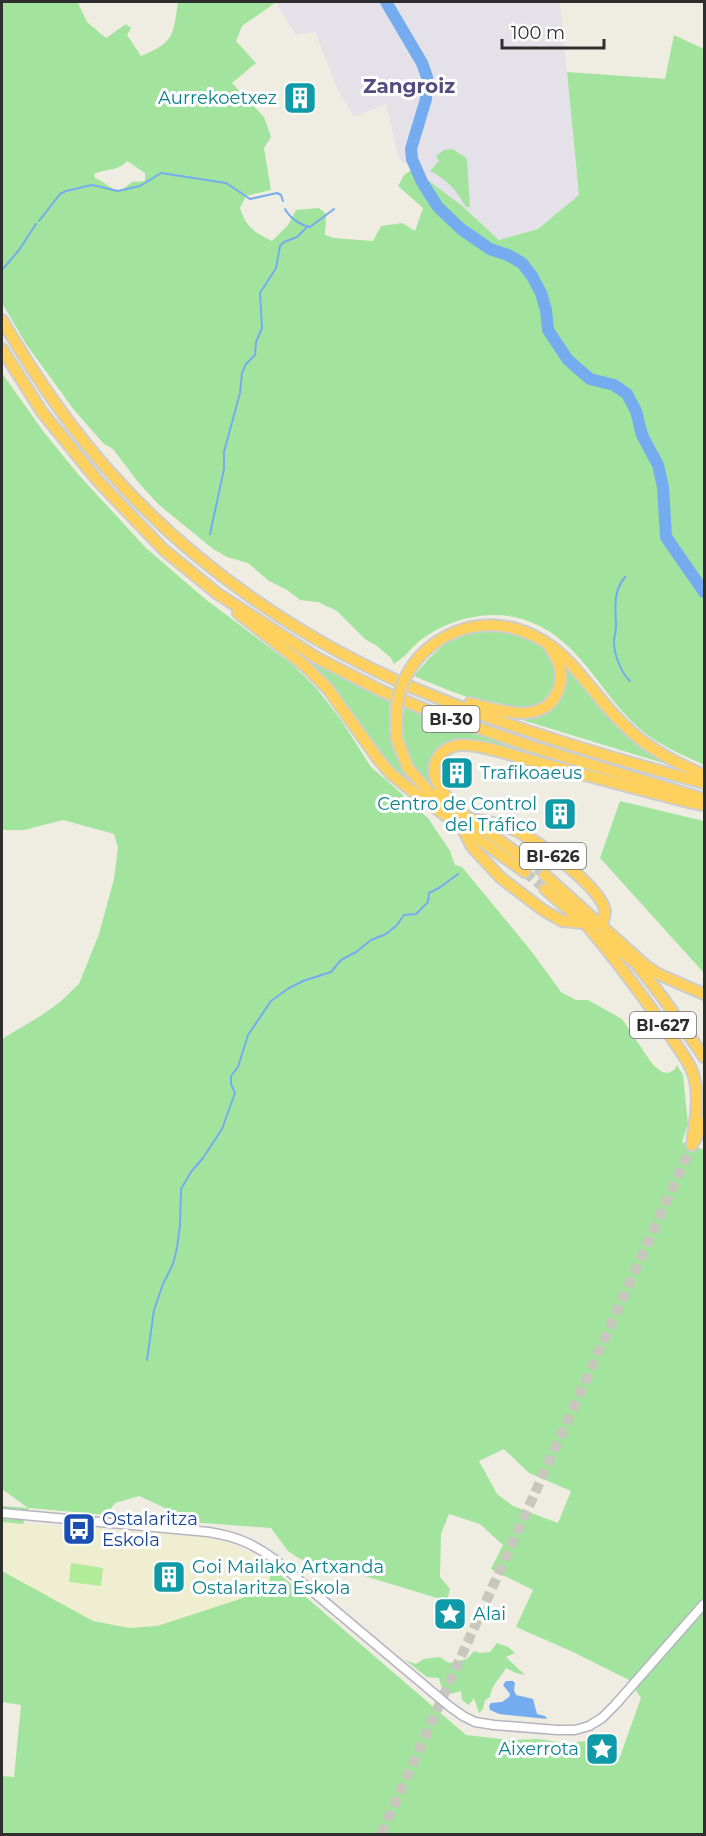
<svg xmlns="http://www.w3.org/2000/svg" width="706" height="1836" viewBox="0 0 706 1836" font-family="Montserrat,sans-serif">
<style>
.industrial{fill:#e5e1e8}
.education{fill:#f0eed1}
.green{fill:#a2e49e;fill-rule:evenodd}
.pitch{fill:#b2eb9a}
.water{fill:#75acef}
.lines{fill:none;stroke-linecap:round;stroke-linejoin:round}
.stream{stroke:#75acef;stroke-width:2}
.river{stroke:#75acef;stroke-width:12}
.highway-tunnel{stroke:#c8c7bd;stroke-width:10;stroke-dasharray:10 5;stroke-linecap:butt}
.secondary-casing{stroke:#b5b4c1;stroke-width:11}
.highway-casing{stroke:#cdcdcd;stroke-width:14}
.secondary{stroke:#fff;stroke-width:8}
.highway{stroke:#fed05d;stroke-width:10}
.highway-bridge-casing{stroke:#cdcdcd;stroke-width:14;stroke-linecap:butt}
.highway-bridge{stroke:#fed05d;stroke-width:10}
.labels{text-anchor:middle;stroke-width:6;stroke-linejoin:round;paint-order:stroke}
.shield{fill:#fff;stroke:#6d6d6d;stroke-width:1.5}
.shield-label{font-size:16px;font-weight:bold;fill:#2e2e2e}
.culture-label{font-size:18px;fill:#0d838f;stroke:#fff;text-anchor:end}
.transit-label{font-size:18px;fill:#164399;stroke:#fff;text-anchor:start}
.neighbourhood-label{font-size:20px;font-weight:bold;fill:#524d7f;stroke:#fff}
</style>
<rect width="100%" height="100%" fill="#efede1"/>
<path class="industrial" d="M275,2H560L579,195L538,229L499,240L461,205L399,159L386,104L354,117L338,90L315,32L296,35Z"/>
<path class="education" d="M2,1522L211,1537L238,1547L271,1567L269,1585L240,1599L157,1626L129,1628L93,1621L2,1571Z"/>
<g class="green">
<path d="M2,2H72L78,3L87,22L106,38L126,24L131,28L127,35L141,56C175,42 173,35 178,2H275V3L242,26L236,41L256,63L232,83L264,117L271,137L264,148L271,190L246,196L240,208C246,227 254,232 272,241L288,225L296,210L319,208L326,214L325,235L334,238L373,241L381,226L402,223L415,231L423,208L398,186L404,175L413,169L461,205L499,240L538,229L579,195L567,72L665,79L674,35L704,49V765C683,755 658,745 640,729C613,706 596,674 571,649C537,615 495,606 449,624C437,629 424,636 414,646C408,652 402,659 394,664L391,658L377,646L365,639L337,611L318,602L300,600L287,590L269,581L248,563L227,557L213,549L158,504L138,482L113,449L104,444L74,410L26,344L2,303ZM127,161L145,173V181L132,182L119,192C110,188 105,182 95,178L94,174C106,168 117,172 127,161Z"/>
<path d="M452,149L464,156L467,160L470,207H466C455,189 449,181 430,171L439,161L436,156L444,150Z"/>
<path d="M2,373L43,431L77,473L146,548L204,598L293,665L318,690L341,720L371,767L401,793L409,802L428,818L450,851L455,865L462,867L532,952L561,992L576,1000H588L622,1019L653,1065L662,1072L668,1073L674,1070L677,1065L683,1075L688,1124L682,1142L704,1150V1834H2V1776L14,1777L21,1705L2,1702V1571L93,1621L129,1628L157,1626L240,1599L269,1585L271,1567L466,1735L510,1740L538,1739L564,1743L588,1741L618,1762L641,1698L629,1680L573,1652L516,1627L533,1590L491,1569L503,1545L480,1524L449,1514L441,1534L440,1577L450,1589L447,1601L322,1563L300,1559L288,1551L271,1528L177,1521L165,1508L139,1496L115,1503L106,1515L29,1508L23,1524L2,1522V1506L28,1508L2,1489V1039L42,1015L60,1002L79,984L99,934L114,879L118,848L114,834L63,820L24,830H2ZM504,1449L529,1473L571,1491L558,1523L513,1506L497,1494L479,1461Z"/>
<path d="M485,629C503,629 527,633 542,645C567,664 555,704 525,708C498,712 440,687 414,676C427,660 442,643 461,635C468,632 477,631 485,629Z"/>
<path d="M302,657L390,702C386,745 394,758 419,791L394,769L330,684Z"/>
<path d="M567,669C576,671 603,711 612,721C631,741 652,756 676,767L509,716C551,716 558,714 565,671Z"/>
<path d="M404,708L445,724L620,780L450,742L430,776L434,789C430,785 424,781 420,776C406,758 400,731 404,708Z"/>
<path d="M620,801L704,821V973L600,858Z"/>
<path d="M497,1643L508,1647L515,1653L506,1657L525,1675L516,1673L506,1668C499,1680 492,1684 490,1697L485,1700L483,1709L479,1713L474,1698L469,1705L462,1700L461,1691L451,1694L441,1686L439,1678L427,1677L405,1660L416,1664L424,1659L440,1657L449,1663L467,1659L474,1651L480,1653L490,1652Z"/>
</g>
<path class="pitch" d="M71,1563L103,1568L101,1586L69,1582Z"/>
<path class="water" d="M506,1681H513L515,1683L514,1690L516,1695L533,1699L537,1714L545,1716L547,1719L499,1714L490,1710L489,1706L491,1703L502,1702L509,1697L510,1694L503,1685Z"/>
<g class="lines">
<g class="stream">
<path d="M285,209C290,218 300,225 310,227L334,209"/>
<path d="M39,221L60,194L66,191L92,185L118,191L140,186L161,173L226,183L250,199L277,193L281,195L283,201"/>
<path d="M2,270L19,250L36,224"/>
<path d="M210,534L224,469V452L240,393L242,373L246,364L255,355L256,342L262,328L260,293L276,268L280,246L284,242L297,237L307,227"/>
<path d="M625,577C612,593 616,609 616,627C616,632 614,637 614,642C614,654 621,673 630,681"/>
<path d="M147,1360L154,1310L163,1284L173,1264L177,1248L180,1225L181,1189L191,1172L203,1158L222,1129L235,1093L231,1084V1076L238,1067L248,1035L271,1001L289,988L303,981L331,972L341,960L356,952L371,940L386,934L397,925L404,915L416,914L428,902L429,893L439,888L458,874"/>
</g>
<path class="river" d="M386,2L422,63L427,77L426,99L411,149L412,159L422,182L438,207L461,229L490,249L508,255L522,263L532,276L541,293L546,310L548,330L568,360L590,379L614,385L627,394L636,411L642,435L658,465L663,487L666,537L704,592"/>
<g class="highway-tunnel">
<path d="M525,859L545,875"/>
<path d="M525,872L545,889"/>
<path d="M381,1834L692,1145"/>
</g>
<defs>
<path id="secondary" d="M2,1513L208,1532C235,1536 252,1543 274,1559L449,1706L463,1716L475,1722L494,1725L557,1730H575L589,1726L602,1718L615,1705L704,1604"/>
<g id="highway">
<path d="M2,320C33,373 67,424 109,471C192,565 301,640 416,689C509,728 607,757 704,783"/>
<path d="M2,349L42,412L98,481L164,550L218,594L317,658L384,692L429,711L533,747L704,799"/>
<path d="M238,613L304,665L328,689L378,759L391,774L420,797L525,872"/>
<path d="M419,657C463,611 527,617 569,662C587,681 602,703 620,721C645,747 672,761 704,775"/>
<path d="M470,703C499,711 550,728 560,684C563,672 558,658 550,648"/>
<path d="M396,723L397,739L408,768L436,800"/>
<path d="M432,794L455,808L525,859"/>
<path d="M455,808C445,794 425,775 439,756C442,752 448,748 454,746C472,741 514,756 534,761C585,775 637,789 688,802L704,805"/>
<path d="M471,819C489,822 508,825 524,835C544,846 602,889 605,911C605,915 603,921 602,925"/>
<path d="M462,827L472,847L501,878L543,910L562,921L585,923C616,960 644,997 671,1037C680,1051 692,1065 695,1081C700,1101 694,1125 692,1145"/>
<path d="M545,875L646,966L658,974L704,994"/>
<path d="M545,889L585,924"/>
<path d="M602,937L633,961"/>
<path d="M634,961L663,998L704,1057"/>
<path d="M695,1140L704,1122"/>
</g>
</defs>
<use href="#secondary" class="secondary-casing"/>
<use href="#highway" class="highway-casing"/>
<use href="#secondary" class="secondary"/>
<use href="#highway" class="highway"/>
<defs>
<path id="highway-bridge" d="M396,723C396,697 402,677 419,657"/>
</defs>
<use href="#highway-bridge" class="highway-bridge-casing"/>
<use href="#highway-bridge" class="highway-bridge"/>
</g>
<defs>
<symbol id="building-square" viewBox="-11 -11 22 22"><rect x="-9" y="-9" width="18" height="18" rx="4" fill="#0f9aa8" stroke="#fff"/><path d="M-4-6H4V6H1V3H-1V6H-4ZM-2.5-4.3h1.7v1.8h-1.7ZM.8-4.3h1.7v1.8H.8ZM-2.5-1h1.7V.8h-1.7ZM.8-1h1.7V.8H.8Z" fill="#fff"/></symbol>
<symbol id="bus-square" viewBox="-11 -11 22 22"><rect x="-9" y="-9" width="18" height="18" rx="4" fill="#1a4fb4" stroke="#fff"/><path d="M-5-6H5V4H4V6H2V4H-2V6H-4V4H-5ZM-3.5-4V0h7V-4ZM-3.5 1.2v1.5H-2V1.2ZM2 1.2v1.5H3.5V1.2Z" fill="#fff"/></symbol>
<symbol id="sight-square" viewBox="-11 -11 22 22"><rect x="-9" y="-9" width="18" height="18" rx="4" fill="#0f9aa8" stroke="#fff"/><path d="M0-6L1.8-2.2L6-1.7L2.9 1.2L3.7 5.4L0 3.3L-3.7 5.4L-2.9 1.2L-6-1.7L-1.8-2.2Z" fill="#fff"/></symbol>
</defs>
<g fill-rule="evenodd">
<use href="#building-square" x="281" y="79" width="38" height="38"/>
<use href="#building-square" x="438" y="754" width="38" height="38"/>
<use href="#building-square" x="541" y="795" width="38" height="38"/>
<use href="#bus-square" x="60" y="1510" width="38" height="38"/>
<use href="#building-square" x="150" y="1558" width="38" height="38"/>
<use href="#sight-square" x="431" y="1595" width="38" height="38"/>
<use href="#sight-square" x="583" y="1730" width="38" height="38"/>
</g>
<g class="labels">
<g class="shield">
<rect x="422.5" y="706" width="57" height="26" rx="4.5"/>
<rect x="520" y="843" width="66" height="26" rx="4.5"/>
<rect x="630" y="1012" width="66" height="26" rx="4.5"/>
</g>
<g class="shield-label">
<text x="451" y="725">BI-30</text>
<text x="553" y="862">BI-626</text>
<text x="663" y="1031">BI-627</text>
</g>
<g class="culture-label">
<text x="277" y="104">Aurrekoetxez</text>
<text x="480" y="779" text-anchor="start">Trafikoaeus</text>
<text x="537" y="810">Centro de Control<tspan x="537" dy="21">del Tráfico</tspan></text>
<text x="192" y="1573" text-anchor="start">Goi Mailako Artxanda<tspan x="192" dy="21">Ostalaritza Eskola</tspan></text>
<text x="473" y="1620" text-anchor="start">Alai</text>
<text x="579" y="1755">Aixerrota</text>
</g>
<g class="transit-label">
<text x="102" y="1525">Ostalaritza<tspan x="102" dy="21">Eskola</tspan></text>
</g>
<g class="neighbourhood-label">
<text x="409" y="93">Zangroiz</text>
</g>
</g>
<rect width="706" height="1836" fill="none" stroke="#2e2e2e" stroke-width="6"/>
<path d="M502 39v9h102v-9" fill="none" stroke="#2e2e2e" stroke-width="3"/>
<text x="511" y="39" font-size="18" fill="#2e2e2e" stroke="#ffffff" stroke-width="4.5" paint-order="stroke">100 m</text>
</svg>
